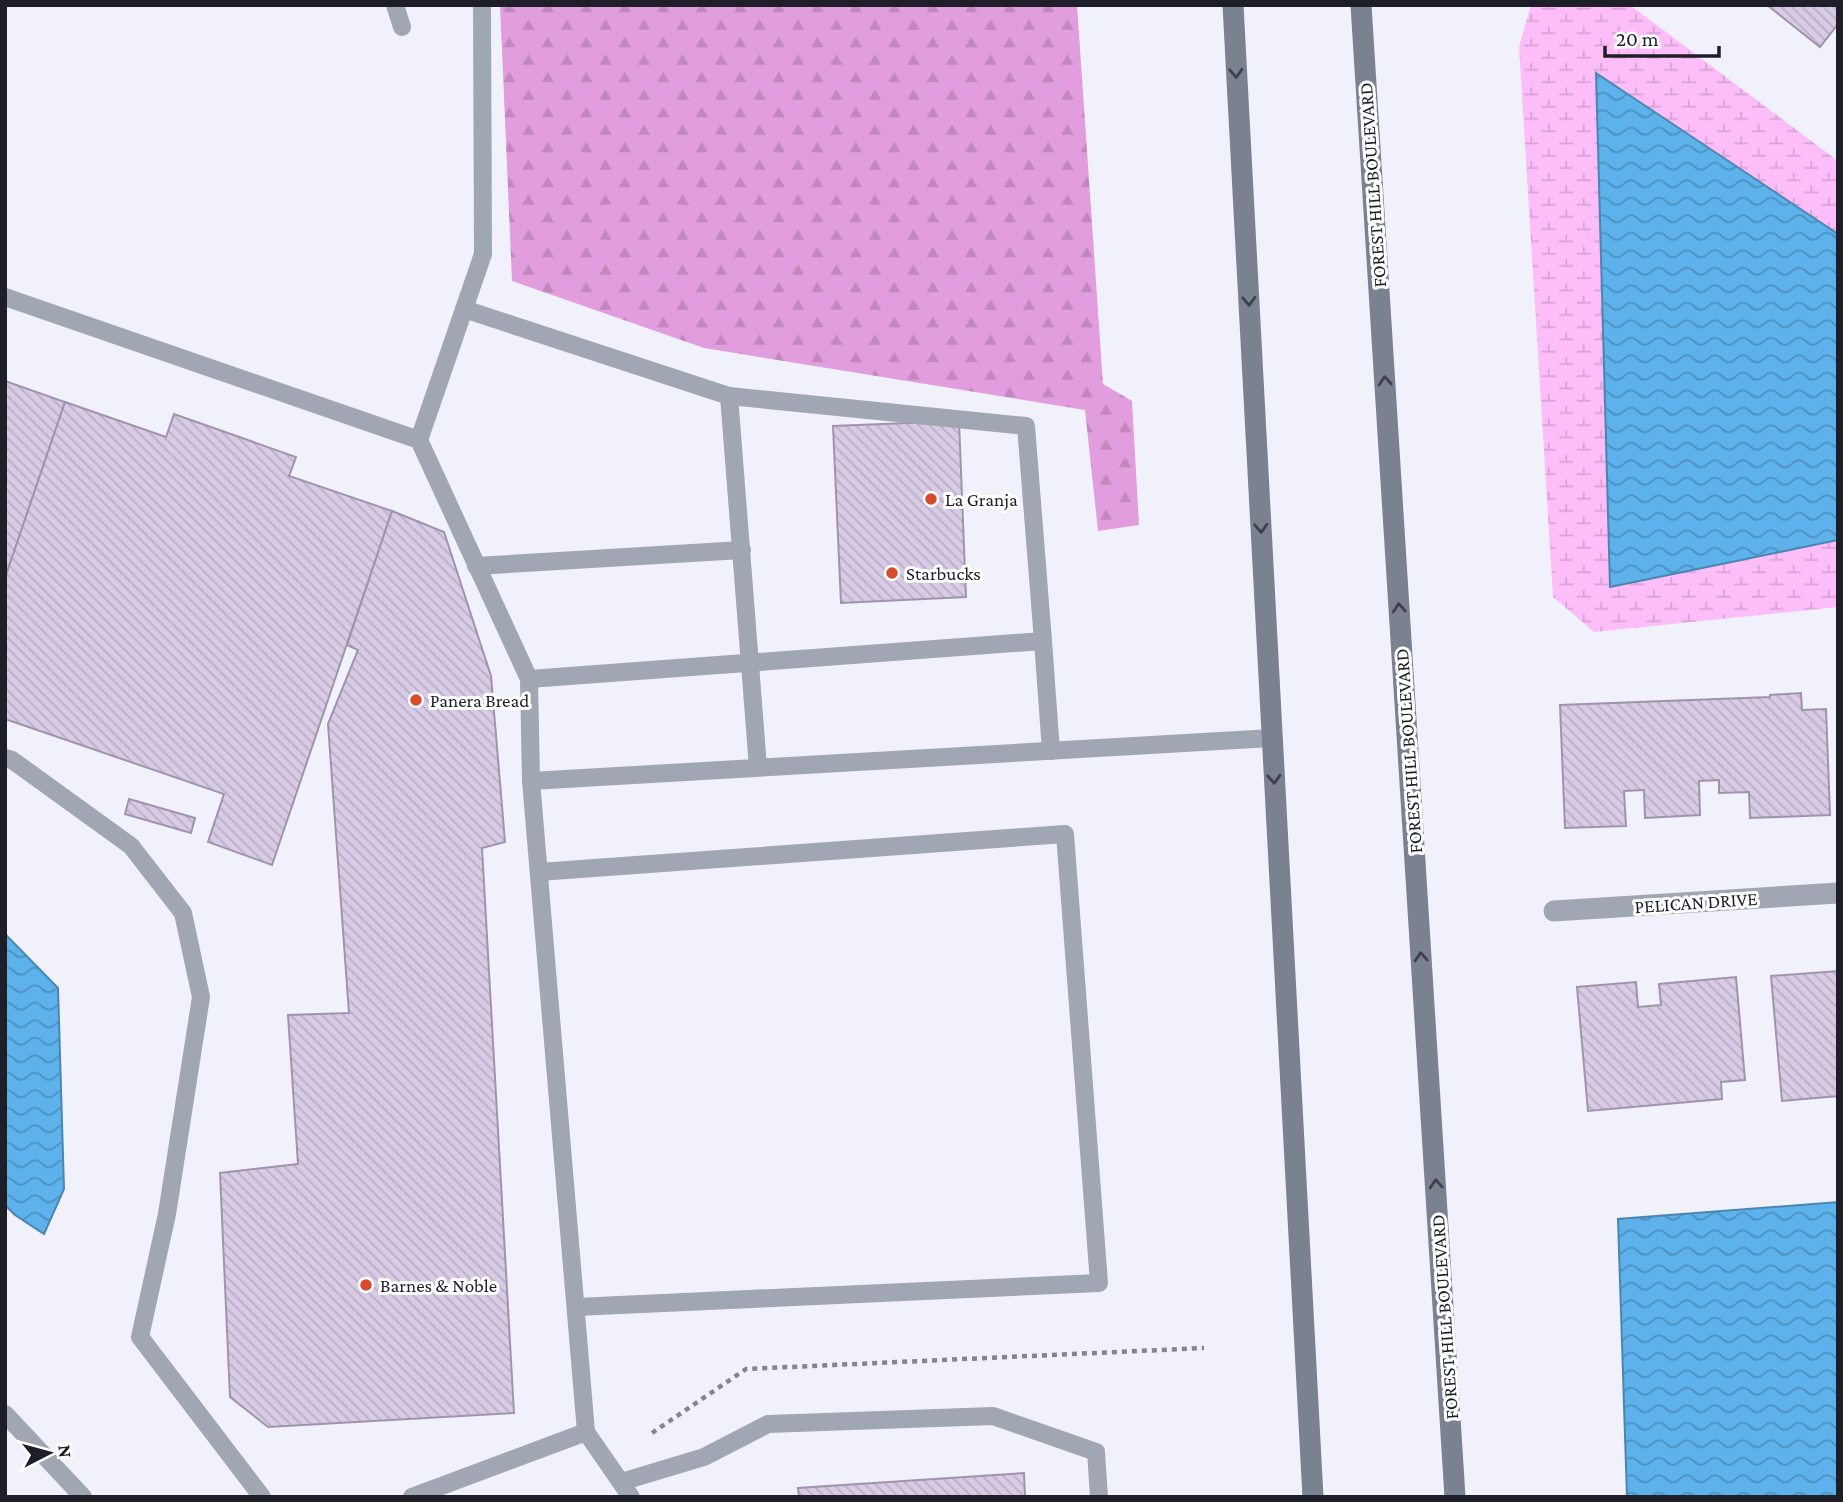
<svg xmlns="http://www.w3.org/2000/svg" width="1843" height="1502" viewBox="0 0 1843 1502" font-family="'Crimson Pro',serif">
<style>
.forest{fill:url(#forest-firs)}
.wetland{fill:url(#wetland-marsh)}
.water{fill:url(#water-waves);stroke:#4a86b0;stroke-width:2}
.building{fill:url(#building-back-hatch);stroke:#a094ad;stroke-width:2}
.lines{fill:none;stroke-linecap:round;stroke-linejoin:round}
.path{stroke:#84848f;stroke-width:4.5;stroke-dasharray:5 5;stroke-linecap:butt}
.service{stroke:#a1a7b2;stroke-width:18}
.minor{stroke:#a1a7b2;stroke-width:21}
.secondary{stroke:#7a8292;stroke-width:21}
.oneway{stroke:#3e414d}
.poi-dot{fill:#d54b2b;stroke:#fff;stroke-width:2.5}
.labels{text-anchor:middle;stroke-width:6;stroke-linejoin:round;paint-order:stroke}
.street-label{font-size:19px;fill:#1e1e28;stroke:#fff}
.poi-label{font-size:19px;fill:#1e1e28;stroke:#fff;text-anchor:start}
</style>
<defs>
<pattern id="forest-firs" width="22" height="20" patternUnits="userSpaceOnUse" patternTransform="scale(1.75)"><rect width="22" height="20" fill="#e29dde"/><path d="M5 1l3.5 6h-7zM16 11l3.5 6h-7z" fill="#c187be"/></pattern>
<pattern id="wetland-marsh" width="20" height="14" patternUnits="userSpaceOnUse" patternTransform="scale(1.75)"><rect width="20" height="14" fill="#fcbdf8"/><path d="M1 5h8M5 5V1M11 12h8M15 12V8" fill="none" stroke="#d8a2d5"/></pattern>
<pattern id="water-waves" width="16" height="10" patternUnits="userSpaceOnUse" patternTransform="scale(1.75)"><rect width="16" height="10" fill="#5db2eb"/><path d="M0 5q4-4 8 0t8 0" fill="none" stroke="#4c90be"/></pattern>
<pattern id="building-back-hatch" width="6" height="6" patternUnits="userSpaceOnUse" patternTransform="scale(1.75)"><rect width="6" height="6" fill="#d8cbe6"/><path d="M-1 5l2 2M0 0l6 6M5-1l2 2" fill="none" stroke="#b9aec5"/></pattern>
</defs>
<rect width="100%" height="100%" fill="#f1f1fc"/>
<path class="forest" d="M500,5H1077L1103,384L1132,401L1139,525L1098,531L1085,410L704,348L512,281Z"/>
<path class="wetland" d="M1531,5H1630L1838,161V234L1597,74L1610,587L1838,540V607L1594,632L1553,597L1519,47Z"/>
<g class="water">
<path d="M1596,73L1838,234V540L1610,587Z"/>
<path d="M5,934L58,988L64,1189L44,1234L15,1215L5,1205Z"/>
<path d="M1838,1202V1497H1627L1618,1219Z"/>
</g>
<g class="building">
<path d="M1767,5H1838V24L1820,47Z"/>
<path d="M5,381L65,402L7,573L5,572Z"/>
<path d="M65,402L166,437L174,414L296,457L289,476L392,511L272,865L208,842L224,794L5,719V578Z"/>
<path d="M959,421L966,597L841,603L833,426Z"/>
<path d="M392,511L444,532L491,676L505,842L482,848L514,1413L268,1427L230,1397L220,1173L298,1164L288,1015L349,1013L328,724L358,650L347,645Z"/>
<path d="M1801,693L1802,710L1826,709L1830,815L1750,818L1749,792L1719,793V780L1699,781L1700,815L1645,818L1644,790L1624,791L1626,826L1565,828L1560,705L1770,697V695Z"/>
<path d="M129,799L195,818L191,833L125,814Z"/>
<path d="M1838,971V1096L1782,1101L1771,976Z"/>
<path d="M1736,977L1745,1080L1721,1082L1722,1099L1588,1111L1577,987L1636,982L1638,1007L1661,1005L1659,984Z"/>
<path d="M1024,1473L1025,1497H799L798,1488Z"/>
</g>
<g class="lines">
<path class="path" d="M652,1433L746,1369L1204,1348"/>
<g class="service">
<path d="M395,5L402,27"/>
<path d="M5,297L419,440L529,679L531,781L586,1432L631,1497"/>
<path d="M464,309L729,396L758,767"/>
<path d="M729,396L1026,426L1043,641"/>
<path d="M419,440L483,254L482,5"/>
<path d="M476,566L742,550"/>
<path d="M529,679L1043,641L1051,751"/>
<path d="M5,758L12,760L131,846L183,913L201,997L167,1214L140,1337L262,1497"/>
<path d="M531,781L1272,738"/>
<path d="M539,872L1065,834L1099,1283L576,1307"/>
<path d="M5,1414L83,1497"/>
<path d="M621,1482L704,1457L768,1424L993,1416L1096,1452L1099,1497"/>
<path d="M412,1497L586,1432"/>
</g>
<path class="minor" d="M1554,911L1838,893"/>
<g class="secondary">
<path d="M1233,5L1313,1497"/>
<path d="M1361,5L1455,1497"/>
</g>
</g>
<defs><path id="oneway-chevron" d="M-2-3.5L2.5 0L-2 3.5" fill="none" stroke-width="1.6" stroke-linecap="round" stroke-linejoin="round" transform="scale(1.75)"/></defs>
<g class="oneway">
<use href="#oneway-chevron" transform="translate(1236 73) rotate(87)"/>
<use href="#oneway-chevron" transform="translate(1249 301) rotate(87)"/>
<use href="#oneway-chevron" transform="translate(1385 381) rotate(-94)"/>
<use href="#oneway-chevron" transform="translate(1261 528) rotate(87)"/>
<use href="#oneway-chevron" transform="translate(1399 608) rotate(-94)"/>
<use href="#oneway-chevron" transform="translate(1274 779) rotate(87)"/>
<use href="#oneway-chevron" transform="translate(1421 957) rotate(-94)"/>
<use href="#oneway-chevron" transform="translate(1436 1184) rotate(-94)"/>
</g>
<g class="poi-dot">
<circle cx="931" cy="499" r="7"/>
<circle cx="892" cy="573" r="7"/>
<circle cx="416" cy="700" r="7"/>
<circle cx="366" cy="1285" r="7"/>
</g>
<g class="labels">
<g class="street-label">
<text transform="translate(1372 185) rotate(-94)" y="7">FOREST HILL BOULEVARD</text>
<text transform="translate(1408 751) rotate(-94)" y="7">FOREST HILL BOULEVARD</text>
<text transform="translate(1696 902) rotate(-4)" y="7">PELICAN DRIVE</text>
<text transform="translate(1444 1317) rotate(-94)" y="7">FOREST HILL BOULEVARD</text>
</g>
<g class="poi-label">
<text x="945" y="506">La Granja</text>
<text x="906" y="580">Starbucks</text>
<text x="430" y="707">Panera Bread</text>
<text x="380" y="1292">Barnes &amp; Noble</text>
</g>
</g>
<rect width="1843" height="1502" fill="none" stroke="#1e1e28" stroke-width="14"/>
<g transform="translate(49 1453) rotate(84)" stroke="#ffffff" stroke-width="5" paint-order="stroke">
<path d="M0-5L12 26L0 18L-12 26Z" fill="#1e1e28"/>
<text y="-10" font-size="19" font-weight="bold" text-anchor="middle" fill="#1e1e28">N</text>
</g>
<path d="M1605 46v10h114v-10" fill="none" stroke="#1e1e28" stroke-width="3.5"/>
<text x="1616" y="46" font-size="21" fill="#1e1e28" stroke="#ffffff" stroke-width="5" paint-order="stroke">20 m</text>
</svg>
